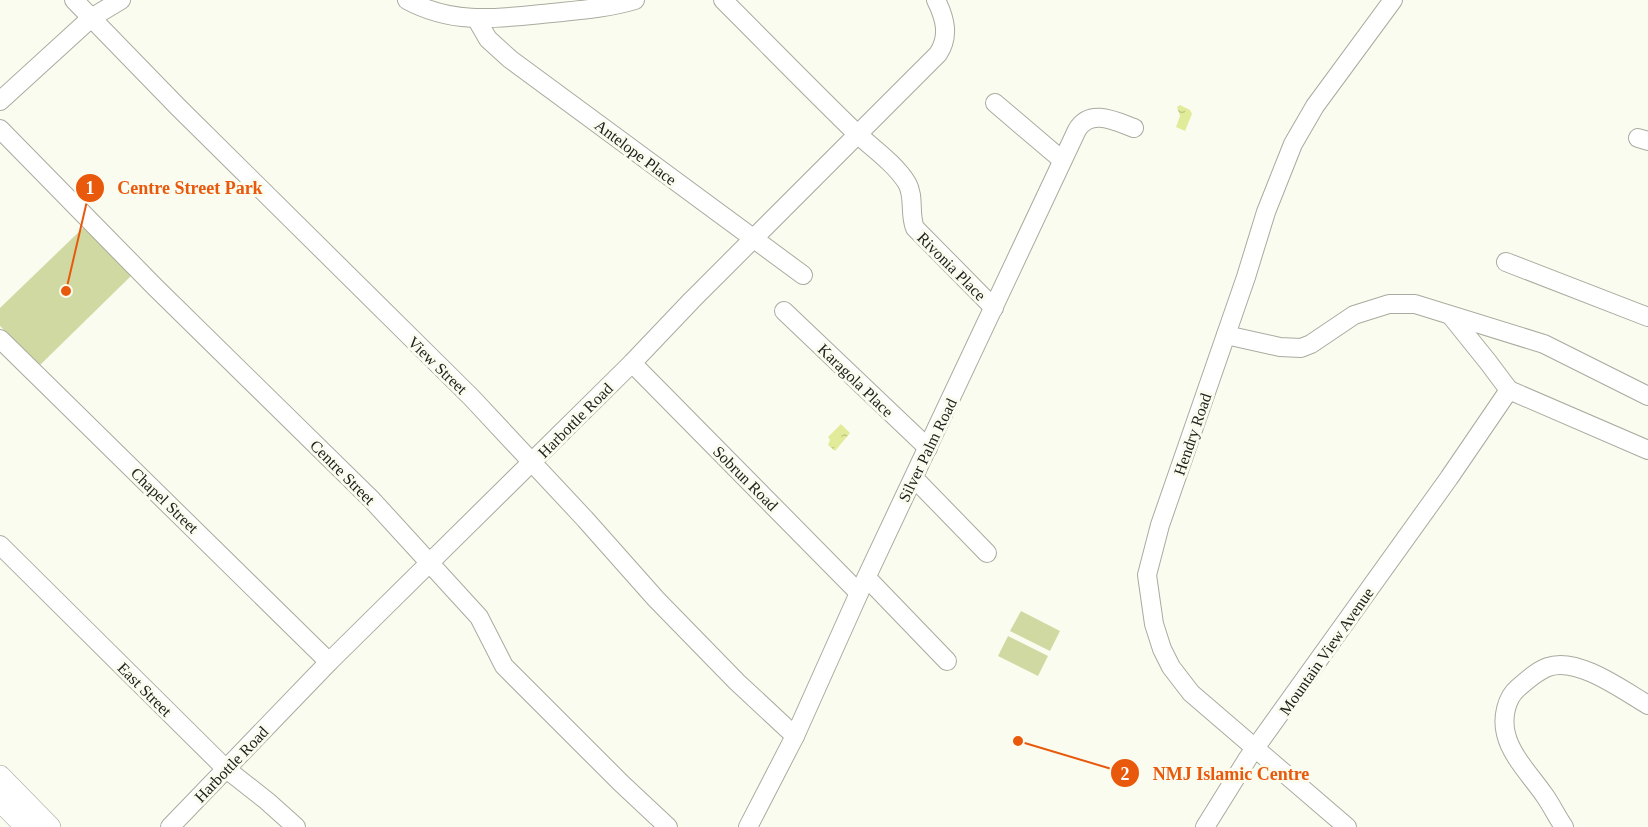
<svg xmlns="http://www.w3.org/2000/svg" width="1648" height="827" viewBox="0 0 1648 827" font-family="'Times New Roman',serif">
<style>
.park{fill:#d1d9a2}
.water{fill:url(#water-ripples)}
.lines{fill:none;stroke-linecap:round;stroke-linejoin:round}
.minor-casing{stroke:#a9ab9f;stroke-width:20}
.tertiary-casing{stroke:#a9ab9f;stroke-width:22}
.minor{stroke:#fff;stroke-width:18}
.tertiary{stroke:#fff;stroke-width:21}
.labels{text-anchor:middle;stroke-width:6;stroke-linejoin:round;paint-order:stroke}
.street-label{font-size:16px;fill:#20211c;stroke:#fafcf0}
.leader{fill:none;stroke:#e8590c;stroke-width:2}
.callout-dot{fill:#e8590c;stroke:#fafcf0;stroke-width:2}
.mark-label{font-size:18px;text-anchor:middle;font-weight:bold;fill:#fff}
.callout-label{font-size:18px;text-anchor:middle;font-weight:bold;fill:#e8590c;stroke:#fafcf0;stroke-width:6;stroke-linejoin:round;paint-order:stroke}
</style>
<defs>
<pattern id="water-ripples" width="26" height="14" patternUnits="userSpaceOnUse" patternTransform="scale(1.5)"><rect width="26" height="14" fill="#e1eb99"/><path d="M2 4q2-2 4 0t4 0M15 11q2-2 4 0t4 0" fill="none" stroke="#c1c983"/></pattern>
</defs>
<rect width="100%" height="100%" fill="#fafcf0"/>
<g class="park">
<path d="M85,226L133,274L39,366L0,326V308Z"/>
<path d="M1021,611L1060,631L1050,651L1010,631Z"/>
<path d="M1008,636L1048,656L1038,676L998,656Z"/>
</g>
<g class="water">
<path d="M1180,105L1190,110L1192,114L1185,131L1176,127L1180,116L1177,107Z"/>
<path d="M841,424L850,433L835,451L828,445L830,440L828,437Z"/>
</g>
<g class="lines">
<defs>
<g id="minor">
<path d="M74,0L178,107L471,397L585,519L656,599L737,682L795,736"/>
<path d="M407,0C455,26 500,18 552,13C580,10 608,8 635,0"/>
<path d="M723,0C766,43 808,86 851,128C869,146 893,161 907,183C915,197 909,214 915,228L994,308"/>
<path d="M477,20L488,39L510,59L803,275"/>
<path d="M0,101L91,18L121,0"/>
<path d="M995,103L1062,160"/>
<path d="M0,129L155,287L372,500L479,617L504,666L621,783L668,827"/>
<path d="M1638,138L1648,141"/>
<path d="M1506,262L1648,317"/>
<path d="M784,311L928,448"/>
<path d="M1451,316L1488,362L1509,390L1648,450"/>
<path d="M1226,335L1280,347L1301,348L1311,344L1354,315L1389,304H1415L1544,344L1648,396"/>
<path d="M0,339L329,662"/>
<path d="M632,363L859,593"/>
<path d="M914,478L987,553"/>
<path d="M0,545L225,768L267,801L296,827"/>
<path d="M867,578L947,661"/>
<path d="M170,827L329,662L632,363L692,300L938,54C950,36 945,18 936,0"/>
<path d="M748,827L795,736L859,593L1077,130C1090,108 1115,121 1134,128"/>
<path d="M1205,827L1248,758L1449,478L1509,390"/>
<path d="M1347,827L1191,693L1171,667L1162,649L1154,624L1147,575L1160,525L1246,277L1266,212L1293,144L1315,106L1393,0"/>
<path d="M1564,827C1557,817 1552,806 1545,796C1532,777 1511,756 1506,734C1502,718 1506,698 1518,688C1527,680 1537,671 1548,667C1577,656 1624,691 1648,705"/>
</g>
<g id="tertiary">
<path d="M0,776L50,827"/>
<path d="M0,801L26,827"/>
</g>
</defs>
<use href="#minor" class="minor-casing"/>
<use href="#tertiary" class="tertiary-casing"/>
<use href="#minor" class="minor"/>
<use href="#tertiary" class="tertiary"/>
</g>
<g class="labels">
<g class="street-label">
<text transform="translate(636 152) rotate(37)" y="6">Antelope Place</text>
<text transform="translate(952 266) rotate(45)" y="6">Rivonia Place</text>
<text transform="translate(438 365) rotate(44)" y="6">View Street</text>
<text transform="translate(856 380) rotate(44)" y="6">Karagola Place</text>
<text transform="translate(575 420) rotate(-45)" y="6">Harbottle Road</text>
<text transform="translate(1192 434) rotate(-71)" y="6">Hendry Road</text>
<text transform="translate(927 450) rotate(-64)" y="6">Silver Palm Road</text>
<text transform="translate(343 472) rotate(45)" y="6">Centre Street</text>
<text transform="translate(746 478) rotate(45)" y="6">Sobrun Road</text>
<text transform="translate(165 500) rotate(44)" y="6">Chapel Street</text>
<text transform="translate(1326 651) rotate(-55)" y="6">Mountain View Avenue</text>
<text transform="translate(145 689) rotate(45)" y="6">East Street</text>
<text transform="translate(231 764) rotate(-46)" y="6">Harbottle Road</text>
</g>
</g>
<path class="leader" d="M66 291L90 188M1018 741L1125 773"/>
<g class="callout-dot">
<circle cx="66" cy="291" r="6"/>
<circle cx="1018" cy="741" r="6"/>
<circle cx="90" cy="188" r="15"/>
<circle cx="1125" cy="773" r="15"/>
</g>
<g class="mark-label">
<text x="90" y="194">1</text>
<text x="1125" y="780">2</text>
</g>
<g class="callout-label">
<text x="190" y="194">Centre Street Park</text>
<text x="1231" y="780">NMJ Islamic Centre</text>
</g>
</svg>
